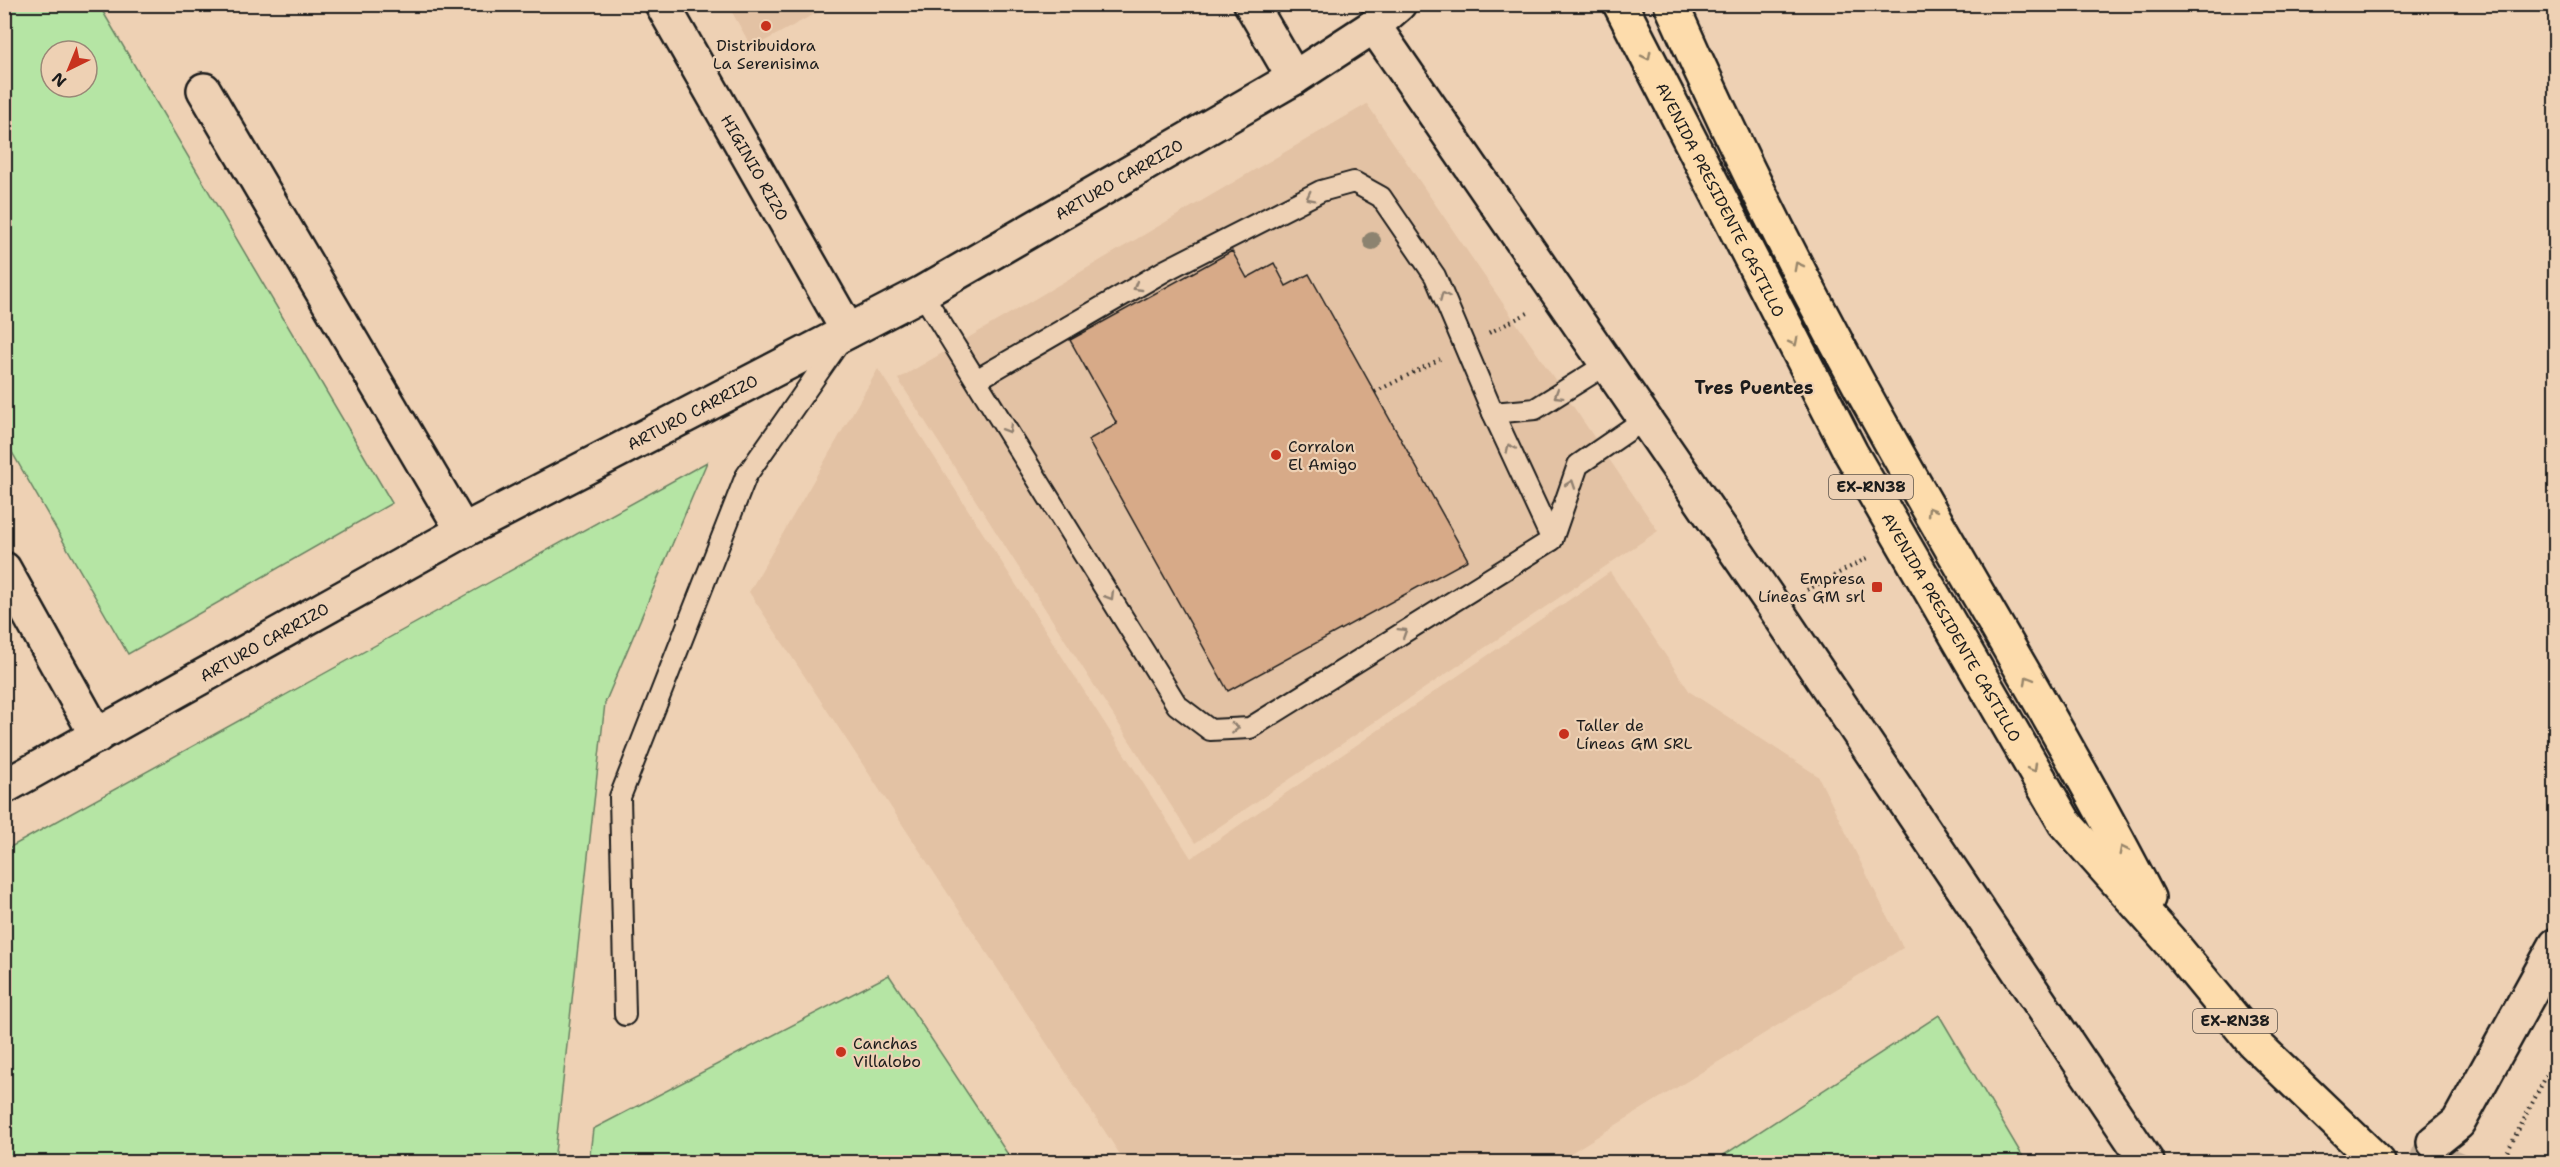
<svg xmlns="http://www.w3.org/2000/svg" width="2560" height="1167" viewBox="0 0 2560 1167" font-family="'Shantell Sans',sans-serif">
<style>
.built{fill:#e3c2a4}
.green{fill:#b5e5a4;stroke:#688060;stroke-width:1.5;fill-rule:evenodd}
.building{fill:#d7aa88;stroke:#1c1c1c;stroke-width:1.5}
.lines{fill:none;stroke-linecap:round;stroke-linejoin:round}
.secondary-tunnel{stroke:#c4ad96;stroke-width:33;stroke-dasharray:33 16;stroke-linecap:butt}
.lane-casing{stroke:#1c1c1c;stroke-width:24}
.street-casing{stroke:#1c1c1c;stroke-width:38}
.secondary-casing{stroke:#1c1c1c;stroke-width:38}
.primary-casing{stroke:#1c1c1c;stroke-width:38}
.path{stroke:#1c1c1c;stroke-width:4;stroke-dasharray:1.5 4.5;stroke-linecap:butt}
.lane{stroke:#eed1b4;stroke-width:20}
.street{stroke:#eed1b4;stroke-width:33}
.secondary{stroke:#eed1b4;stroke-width:33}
.primary{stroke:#fddcac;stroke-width:33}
.tree{fill:#8c836f}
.oneway{stroke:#98866b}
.oneway2{stroke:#908070}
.poi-dot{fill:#c8321e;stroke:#eed1b4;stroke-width:2}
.labels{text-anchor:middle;stroke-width:4.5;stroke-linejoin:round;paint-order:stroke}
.shield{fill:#eed1b4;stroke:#5b524a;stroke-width:1.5}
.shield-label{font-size:15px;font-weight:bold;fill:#1c1c1c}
.poi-label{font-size:16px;fill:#1c1c1c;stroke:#eed1b4;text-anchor:start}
.street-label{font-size:16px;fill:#1c1c1c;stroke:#eed1b4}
.neighbourhood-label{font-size:18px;font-weight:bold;fill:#1c1c1c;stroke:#eed1b4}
</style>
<rect width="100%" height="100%" fill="#eed1b4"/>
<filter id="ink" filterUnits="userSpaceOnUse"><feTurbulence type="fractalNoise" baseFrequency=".0167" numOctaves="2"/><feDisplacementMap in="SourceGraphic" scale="12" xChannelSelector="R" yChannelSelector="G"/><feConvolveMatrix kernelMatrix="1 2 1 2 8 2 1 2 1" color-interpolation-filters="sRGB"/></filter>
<g filter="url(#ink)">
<g class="built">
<path d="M728,5H831L752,48Z"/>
<path d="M1367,104L1658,531L1195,843L898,379Z"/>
<path d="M878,369L1191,858L1610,572L1690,692L1818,776L1903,948L1556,1162H1125L749,592Z"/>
</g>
<g class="green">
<path d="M4,5H99L392,503L128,654L5,440ZM51,51H87V87H51Z"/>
<path d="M707,462L605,703L554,1162H5V850Z"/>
<path d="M889,975L1013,1162H589L593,1129Z"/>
<path d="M1939,1015L2026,1162H1713Z"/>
</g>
<path class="building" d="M1232,251L1247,278L1274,263L1286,286L1309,274L1468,560L1228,691L1088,440L1117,424L1070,340Z"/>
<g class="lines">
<g class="secondary-tunnel">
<path d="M2425,1162L2434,1142"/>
<path d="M2454,1162L2459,1151"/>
</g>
<defs>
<g id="lane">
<path d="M922,293L1177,705L1210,730L1250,728L1552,540L1578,465L1645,419"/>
<path d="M978,379L1166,270L1321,191L1354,182L1381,197L1435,276L1493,413L1535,409L1607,364"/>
<path d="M1493,413L1552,540"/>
<path d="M625,1015L620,797L746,476L841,340"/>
</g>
<g id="street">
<path id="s1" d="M662,4L848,331"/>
<path d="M1251,4L1294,78"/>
<path d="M1374,26L1775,608L2147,1162"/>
<path d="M204,90L463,531"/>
<path d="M4,569L97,736"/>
<path id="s2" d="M4,787L463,531L922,293L1294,78L1374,26L1399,4"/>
</g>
<path id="secondary" d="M2434,1142L2458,1123L2556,945"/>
<g id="primary">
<path id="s3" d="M1620,4L1851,453L2065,823L2169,940L2253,1042L2378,1162"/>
<path d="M1671,4C1736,151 1809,296 1888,437C1974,591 2067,741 2148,898"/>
</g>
</defs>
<use href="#lane" class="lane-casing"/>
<use href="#street" class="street-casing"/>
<use href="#secondary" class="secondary-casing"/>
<use href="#primary" class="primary-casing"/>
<g class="path">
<path d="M1489,333L1528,313"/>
<path d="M1375,392L1440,359"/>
<path d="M1807,590L1869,557"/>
<path d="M2502,1162L2556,1057"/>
</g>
<use href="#lane" class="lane"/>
<use href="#street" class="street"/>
<use href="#secondary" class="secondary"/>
<use href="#primary" class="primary"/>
</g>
<circle class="tree" cx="1372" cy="241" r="9"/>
<defs><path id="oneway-chevron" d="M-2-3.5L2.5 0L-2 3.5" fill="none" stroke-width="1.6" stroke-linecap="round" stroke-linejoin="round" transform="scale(1.5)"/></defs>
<g class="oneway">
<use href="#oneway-chevron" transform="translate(1647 56) rotate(63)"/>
<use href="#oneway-chevron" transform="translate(1798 266) rotate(-118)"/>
<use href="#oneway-chevron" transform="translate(1794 342) rotate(63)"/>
<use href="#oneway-chevron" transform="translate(1931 511) rotate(-120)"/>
<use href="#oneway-chevron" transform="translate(2028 680) rotate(-120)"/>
<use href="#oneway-chevron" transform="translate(2033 768) rotate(60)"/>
<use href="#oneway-chevron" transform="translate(2123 850) rotate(-117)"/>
</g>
<g class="oneway2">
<use href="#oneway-chevron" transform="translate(1310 197) rotate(153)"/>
<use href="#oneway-chevron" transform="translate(1137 287) rotate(150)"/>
<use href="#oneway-chevron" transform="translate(1444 296) rotate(-113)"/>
<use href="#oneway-chevron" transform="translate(1558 395) rotate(148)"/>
<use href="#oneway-chevron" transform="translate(1008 429) rotate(59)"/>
<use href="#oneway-chevron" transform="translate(1510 448) rotate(-115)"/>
<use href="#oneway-chevron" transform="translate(1571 484) rotate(-71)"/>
<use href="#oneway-chevron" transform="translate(1110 596) rotate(59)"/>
<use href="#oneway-chevron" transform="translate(1403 632) rotate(-32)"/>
<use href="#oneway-chevron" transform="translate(1235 728) rotate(-3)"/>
</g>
</g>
<g class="poi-dot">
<circle cx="766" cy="26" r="6"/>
<circle cx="1276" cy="455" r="6"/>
<rect x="1871" y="581" width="12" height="12" rx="3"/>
<circle cx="1564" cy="734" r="6"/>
<circle cx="841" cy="1052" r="6"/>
</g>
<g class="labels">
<g class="shield">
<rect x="1829" y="475" width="84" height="24" rx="4.5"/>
<rect x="2193" y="1009" width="84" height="24" rx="4.5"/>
</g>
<g class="shield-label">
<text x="1871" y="492">EX-RN38</text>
<text x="2235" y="1026">EX-RN38</text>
</g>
<g class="poi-label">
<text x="766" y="51" text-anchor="middle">Distribuidora<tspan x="766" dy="18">La Serenisima</tspan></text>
<text x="1288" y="452">Corralon<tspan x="1288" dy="18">El Amigo</tspan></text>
<text x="1865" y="584" text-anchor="end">Empresa<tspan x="1865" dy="18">Líneas GM srl</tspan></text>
<text x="1576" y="731">Taller de<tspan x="1576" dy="18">Líneas GM SRL</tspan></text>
<text x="853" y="1049">Canchas<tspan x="853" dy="18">Villalobo</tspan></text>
</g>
<g class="street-label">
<text dy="6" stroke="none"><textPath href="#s1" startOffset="188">HIGINIO RIZO</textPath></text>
<text dy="6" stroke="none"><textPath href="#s2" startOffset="1270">ARTURO CARRIZO</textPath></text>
<text dy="6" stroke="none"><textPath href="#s3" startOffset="220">AVENIDA PRESIDENTE CASTILLO</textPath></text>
<text dy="6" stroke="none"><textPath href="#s2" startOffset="784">ARTURO CARRIZO</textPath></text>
<text dy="6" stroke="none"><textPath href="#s3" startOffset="706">AVENIDA PRESIDENTE CASTILLO</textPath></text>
<text dy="6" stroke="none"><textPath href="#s2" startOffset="298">ARTURO CARRIZO</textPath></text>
</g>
<g class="neighbourhood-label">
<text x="1754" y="394">Tres Puentes</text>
</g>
</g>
<rect width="2560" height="1167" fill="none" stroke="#eed1b4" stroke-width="24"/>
<rect x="12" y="12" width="2536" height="1143" fill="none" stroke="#1c1c1c" stroke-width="2" filter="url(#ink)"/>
<g transform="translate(69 69) rotate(223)"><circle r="28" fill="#eed1b4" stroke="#9a8977" stroke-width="1.5"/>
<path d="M0-4.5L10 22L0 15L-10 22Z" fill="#c8321e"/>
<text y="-9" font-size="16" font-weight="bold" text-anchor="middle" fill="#1c1c1c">N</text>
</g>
</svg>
